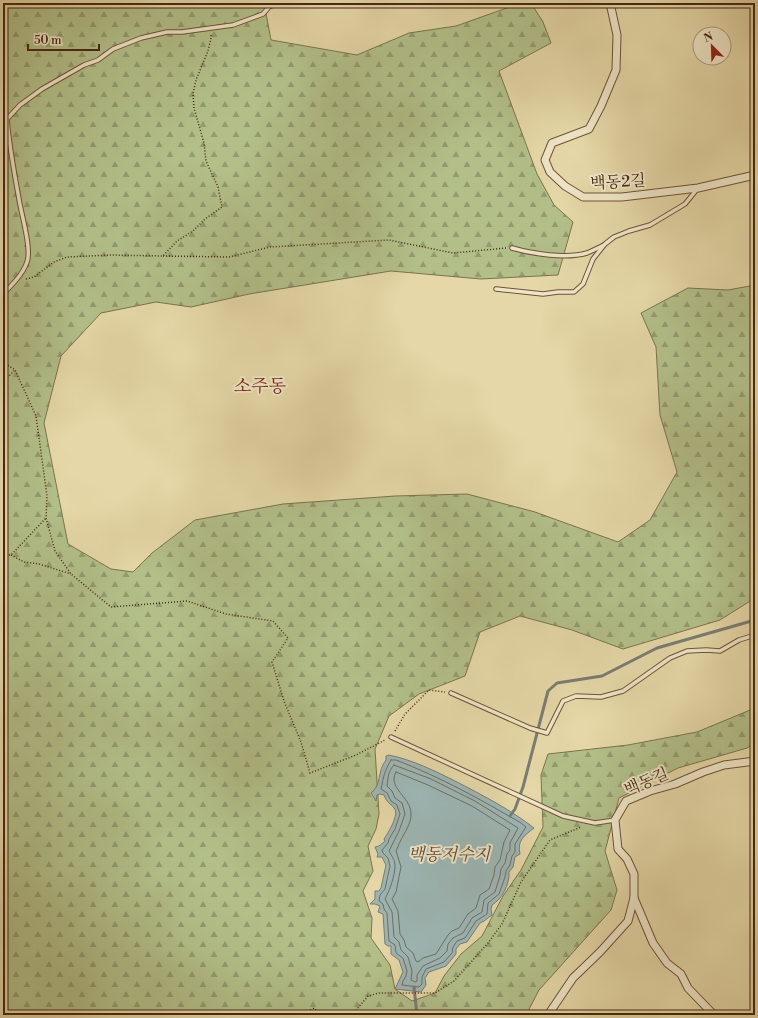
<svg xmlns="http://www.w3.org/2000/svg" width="758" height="1018" viewBox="0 0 758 1018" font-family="'Libre Bodoni','Noto Serif KR',serif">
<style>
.forest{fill:url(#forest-firs);stroke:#7c734e}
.water{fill:#9cb6b4;stroke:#7a7d74}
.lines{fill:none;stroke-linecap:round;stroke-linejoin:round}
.shore{stroke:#716e64;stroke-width:1}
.stream{stroke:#7a7d74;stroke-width:3}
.service-casing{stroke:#6e5338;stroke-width:5.5}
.minor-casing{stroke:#6e5338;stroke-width:9}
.path{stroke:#462713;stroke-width:1.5;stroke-dasharray:1 2;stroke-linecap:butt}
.service{stroke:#eee5c6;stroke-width:3.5}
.minor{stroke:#eee5c6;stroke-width:7}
.labels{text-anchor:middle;stroke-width:4;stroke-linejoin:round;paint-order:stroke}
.street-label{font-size:16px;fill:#462713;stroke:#eee5c6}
.water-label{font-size:17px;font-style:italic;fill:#5c4b3b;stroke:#eee5c6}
.quarter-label{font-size:18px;fill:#7a1f14;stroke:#eee5c6}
</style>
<defs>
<pattern id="forest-firs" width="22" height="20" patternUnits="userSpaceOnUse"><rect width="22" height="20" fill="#b2bf89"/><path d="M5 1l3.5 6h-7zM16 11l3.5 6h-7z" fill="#939b6f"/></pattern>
</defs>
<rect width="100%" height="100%" fill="#e5d7a7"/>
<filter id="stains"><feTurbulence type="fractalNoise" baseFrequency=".005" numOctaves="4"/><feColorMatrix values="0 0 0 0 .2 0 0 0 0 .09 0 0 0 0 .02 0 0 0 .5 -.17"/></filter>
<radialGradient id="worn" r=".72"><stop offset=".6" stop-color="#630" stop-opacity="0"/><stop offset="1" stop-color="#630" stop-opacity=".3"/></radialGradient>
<path class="forest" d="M3,3H264L271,40L357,55L409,33L456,26L521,3H531L543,22L551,43L499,71L537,174L554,205L573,222L558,275L481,279L391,271L249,294L191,307L156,302L101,313L61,356L44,423L68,544L111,569L133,572L152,553L195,520L283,504L395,496L467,494L535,512L618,542L650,520L677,472L660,415L656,347L641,313L688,288L728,290L755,285V598L720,620L623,649L572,630L520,616L480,632L465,676L419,694L389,716L375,749L379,814L376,829L368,846L373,871L363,891L372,918L371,938L390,965L395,989L412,1001L435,993L444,976L461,954L482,936L503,896L521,870L543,827L541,775L548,754L628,745L697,732L755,708V743L747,748L678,768L619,798L605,851L617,890L611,910L539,990L526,1015H3Z"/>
<path class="water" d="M389,755C413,760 435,771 457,782C484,796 511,810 534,828C524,836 517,840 520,854L515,857L513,867L509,872C510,884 502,899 492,905L491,909L492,915L484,921L480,923L467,942L460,944L456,949V954L446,966L429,972L425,978L426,985L421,992L395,989L403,972L399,960L391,954V946H388L385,944L383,914L378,912L380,906L375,904H370L375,899V891H379L381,888L386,865L382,857H377L378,854L375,847L379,846L385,841L384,839C388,833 400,814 394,808C390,803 387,803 384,795L380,794L377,795L376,801L371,793C382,785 377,771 386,760V756Z"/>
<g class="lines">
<g class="shore">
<path d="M391,760H396C440,777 480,799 521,823L526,827L515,844V852L512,856L510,865L506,871L505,877L499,894L488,903L487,914L476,921L465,938L457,941L453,947L452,953L444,962L426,969L422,977V984L419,987L402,985L403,981L406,976L407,971L403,958L396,953L395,945L389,941L387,913L384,909L383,904L379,901L380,895L385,889L390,866L388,858L383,853L382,850L388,843L389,839L395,829L400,814L397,805L391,801L387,793L381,789C384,775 384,772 391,760Z"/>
<path d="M394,765L431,779L475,801L518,828L510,843V850L507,854L505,863L501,869L500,876L495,892L484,900L482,912L472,918L463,933L453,938L448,944L447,951L440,958L423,966L417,975V981L415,982L411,980L412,971L408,957L401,950L399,942L394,937L392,912L385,899C390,889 395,876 395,865C395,860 391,855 389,851L399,831L405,814L402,803L395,798L392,791L387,786C388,778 388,771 394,765Z"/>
<path d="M396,772L428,785L472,806L510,830L504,842L500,860L495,867L494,875L489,889L480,895L476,908L468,914L459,928L452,931L448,935L436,954L423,958L418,962L416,961L413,953L406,947L404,940L400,934L398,911L392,899L396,892L401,867L396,851C398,848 398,845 400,842C404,833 412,823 411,813C410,796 387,788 396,772Z"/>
</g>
<g class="stream">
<path d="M510,816L515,809L523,787L548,691L557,683L602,676L657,648L755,620"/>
<path d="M414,987L417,1015"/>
</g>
<defs>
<g id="service">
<path d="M512,248C533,254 566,259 587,253C592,251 598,248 604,245"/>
<path d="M496,289L543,294L558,292H574L583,284L593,259L605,244L614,237L629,231L650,225L685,204L698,188"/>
<path d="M3,294C12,285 23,274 27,262C32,249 21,213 19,199C14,172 9,145 7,119L20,105L42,89L84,65L98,60L113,49L141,38L167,32H182L233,25L263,14L269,7L276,3"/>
<path d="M451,693L530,728L547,733L563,701L576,696L601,697L623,691L670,658L687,651L706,650L720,651L739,640L755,635"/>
<path d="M391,737L563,816L595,823L615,820"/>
</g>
<g id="minor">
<path d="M610,3L617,35L616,70L601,106L589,129L552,143L545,160L550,172L565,186L583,197H622L698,188L755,175"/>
<path d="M634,898L653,943L667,963L681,974L688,988L714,1015"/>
<path d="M548,1015L573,978L600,952L628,921L634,898V874L627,859L618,849L615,820L626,801L650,791L675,784L703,772L724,765L755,761"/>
<path d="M753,1015L755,1010"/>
</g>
</defs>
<use href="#service" class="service-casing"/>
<use href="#minor" class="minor-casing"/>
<g class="path">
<path d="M163,256L229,257L270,247L389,240L453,253L506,248"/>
<path d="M26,279L34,277L54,262L67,257L111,255L163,256L177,241L193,231L205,219L222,207L218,187L206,161L204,143L194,108L193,94L196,80L208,51L211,38V35"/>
<path d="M3,362L15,370L36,416L47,496L46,518L55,551L71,574L111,607L187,601L226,614L273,621L288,638L272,662L284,701L301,742L310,773L356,755L385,740"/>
<path d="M3,382L15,370"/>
<path d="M3,555H11L46,518"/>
<path d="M11,555L24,562L39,564L71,574"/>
<path d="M395,731L405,714L429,690L445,692"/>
<path d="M307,1015L309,1011L314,1008L320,1015"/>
<path d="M352,1015L368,996L379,993H435L454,981L488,943L502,924L521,882L550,840L581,827"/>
</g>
<use href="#service" class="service"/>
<use href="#minor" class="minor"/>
</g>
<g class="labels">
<g class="street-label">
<text transform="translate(618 181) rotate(-3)" y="6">백동2길</text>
<text transform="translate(646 781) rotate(-23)" y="6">백동길</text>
</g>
<g class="water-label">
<text x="449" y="860">백동저수지</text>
</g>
<g class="quarter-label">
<text x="260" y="392">소주동</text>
</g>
</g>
<rect width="758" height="1018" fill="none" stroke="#e5d7a7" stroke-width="16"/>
<rect x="4" y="4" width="750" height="1010" fill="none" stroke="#462713" stroke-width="2"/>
<rect x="8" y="8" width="742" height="1002" fill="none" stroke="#462713"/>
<g transform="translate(712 46) rotate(337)"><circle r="19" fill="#eee5c6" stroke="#ab997e"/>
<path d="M0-3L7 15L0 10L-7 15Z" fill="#8f2418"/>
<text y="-6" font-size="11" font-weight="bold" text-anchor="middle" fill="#462713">N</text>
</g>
<path d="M28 44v6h71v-6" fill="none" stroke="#462713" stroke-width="2"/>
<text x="34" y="44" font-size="12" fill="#462713" stroke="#eee5c6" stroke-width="3" paint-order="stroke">50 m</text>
<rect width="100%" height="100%" filter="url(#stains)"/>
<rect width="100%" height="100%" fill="url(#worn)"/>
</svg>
